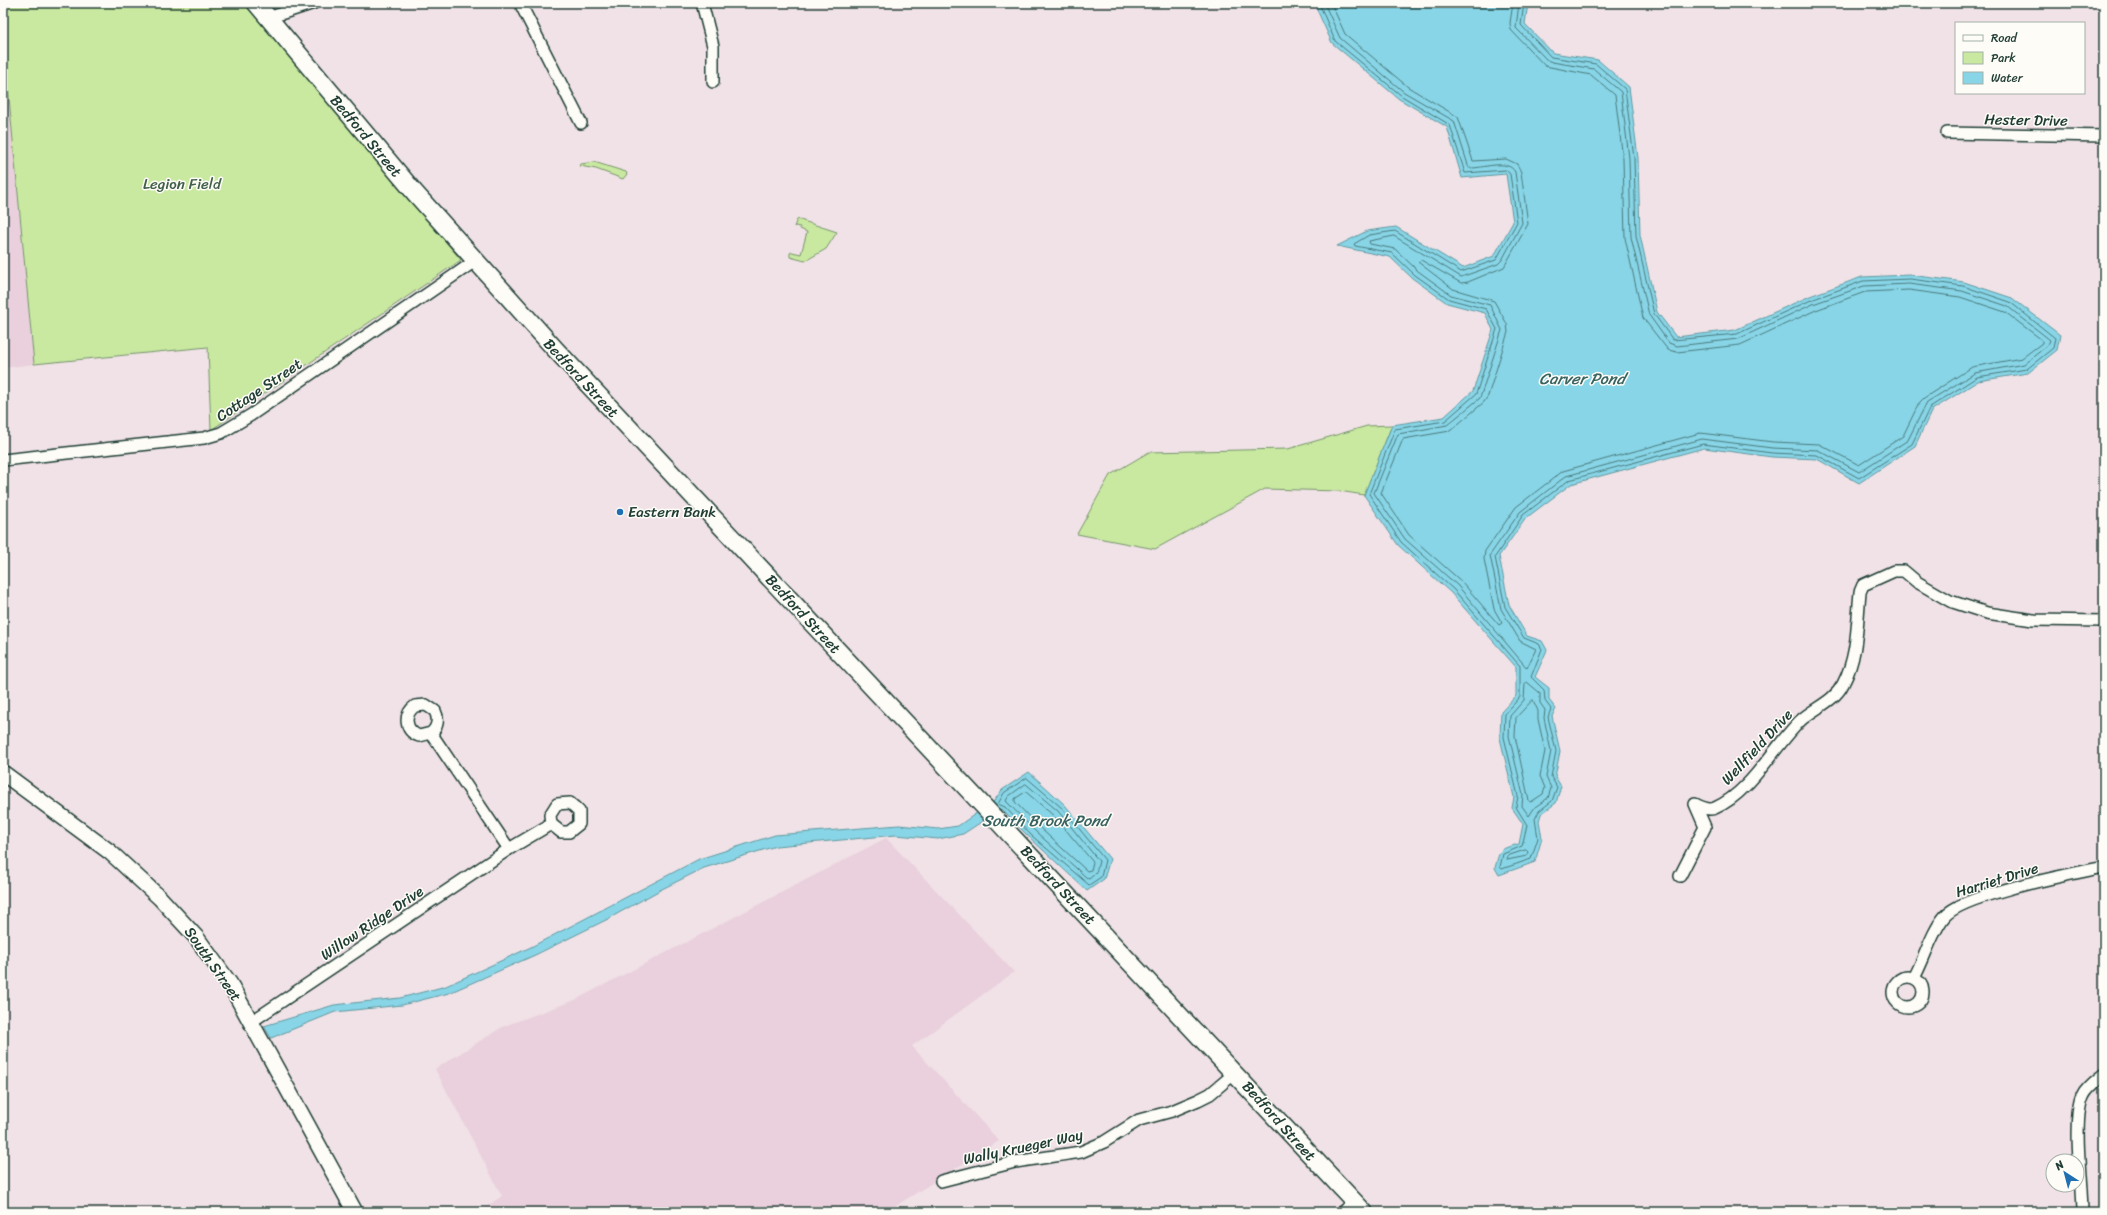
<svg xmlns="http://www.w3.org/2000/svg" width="2107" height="1215" viewBox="0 0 2107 1215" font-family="Sriracha,sans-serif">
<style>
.built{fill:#e9d0dc}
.green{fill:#c9e9a1;stroke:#74936a}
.water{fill:#88d5e7;stroke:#5e989f}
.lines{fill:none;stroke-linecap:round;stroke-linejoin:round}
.shore{stroke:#497a7c;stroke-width:1}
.street-casing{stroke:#1f3d34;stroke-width:14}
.secondary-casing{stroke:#1f3d34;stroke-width:18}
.primary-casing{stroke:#1f3d34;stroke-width:20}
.street{stroke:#fdfcf7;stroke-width:11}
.secondary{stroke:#fdfcf7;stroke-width:15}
.primary{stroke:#fdfcf7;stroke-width:17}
.poi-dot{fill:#1f6fb2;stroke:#fdfcf7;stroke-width:1.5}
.labels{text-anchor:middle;stroke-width:3;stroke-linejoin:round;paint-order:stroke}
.street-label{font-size:15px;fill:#1f3d34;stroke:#fdfcf7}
.park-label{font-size:15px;fill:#415f4a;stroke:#fdfcf7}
.poi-label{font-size:15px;fill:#1f3d34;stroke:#fdfcf7;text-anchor:start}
.water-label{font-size:16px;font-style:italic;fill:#396361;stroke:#fdfcf7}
</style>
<rect width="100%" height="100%" fill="#f1e2e7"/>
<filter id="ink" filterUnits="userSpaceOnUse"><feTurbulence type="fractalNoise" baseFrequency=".025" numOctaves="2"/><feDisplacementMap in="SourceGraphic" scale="8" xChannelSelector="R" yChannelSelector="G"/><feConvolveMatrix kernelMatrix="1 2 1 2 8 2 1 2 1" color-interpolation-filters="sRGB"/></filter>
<g filter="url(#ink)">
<g class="built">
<path d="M8,87L34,364L3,368V88Z"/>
<path d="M886,838L1014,972L912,1046L999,1141L886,1212H479L502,1196L435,1069L504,1026L575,1000Z"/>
</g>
<g class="green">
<path d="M3,3H246L461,260L211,430L208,347L34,364L8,87L3,69Z"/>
<path d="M594,162L626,172L627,174L623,179L596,169L580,166L581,164Z"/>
<path d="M797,219L837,232L826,249L805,261L790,257V253L792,252L801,254L807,232L800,229V227L795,226L794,227Z"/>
<path d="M1392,425L1364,495L1339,491L1265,489L1155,549L1077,534L1110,475L1149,452L1288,449L1367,426Z"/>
</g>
<g class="water">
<path d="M1314,3H1528L1525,24L1553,53L1598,60L1629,87L1638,158L1640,235L1657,312L1676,337L1735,330L1810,296L1862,277L1910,275L1964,282L2012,298L2060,335L2057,350L2028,373L1978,381L1932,410L1915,446L1859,483L1817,459L1772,457L1704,448L1571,484L1526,518L1499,556L1509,605L1527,636L1542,641L1547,650L1535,677L1549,688V700L1556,709L1552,716L1560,751L1555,777L1561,786L1556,803L1541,814L1539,821L1542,838L1535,862L1499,875L1495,868C1500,848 1500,849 1519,844L1523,824L1512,808L1514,797L1500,738L1501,712L1516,696V667L1451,593L1398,545L1364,495L1392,425L1444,417L1473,391L1493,330L1485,313L1447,303L1412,278L1390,257L1337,246L1367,231L1396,227L1463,268L1494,256L1513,222L1506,174L1462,178L1447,127L1399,99L1332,43Z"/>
<path d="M1029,772L1065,805L1110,859L1104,879L1087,891L1029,837L1001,809L963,834L938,839L896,835L776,846L704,868L660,890L608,919L535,955L449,993L402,1005L335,1012L271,1038L264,1026L334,1005L400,998L446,986L531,947L699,859L775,835L899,825L938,829L958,826L994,801L1002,790Z"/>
</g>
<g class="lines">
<g class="shore">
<path d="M1319,3L1335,41L1402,96L1450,125L1465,173L1506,170L1510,174L1517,222L1496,260L1461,272L1395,231L1369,235L1354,244L1355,246L1392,253L1415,275L1449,299L1486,309L1497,329L1476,394L1445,421L1395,429L1369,494L1401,542L1454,590L1520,666V697L1505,714L1504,737L1518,796L1516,807L1527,825L1522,846L1503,854L1500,867L1502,869L1531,859L1538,838L1535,819L1539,811L1552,801L1557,787L1551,777L1556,751L1548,717L1551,709L1545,701L1544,690L1531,677L1542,649L1539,644L1524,638L1505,607L1495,557L1523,515L1569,480L1703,444L1772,453L1817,455L1859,478L1912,444L1930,407L1977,377L2027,369L2053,348L2055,338L2010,302L1963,286L1910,279L1863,281L1811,300L1737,334L1673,340L1654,314L1636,236L1634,158L1625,89L1596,64L1551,57L1521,25L1524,3"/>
<path d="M1324,3L1340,38L1404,92L1454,121L1469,168C1481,169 1508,158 1515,172L1522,223L1502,260L1498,264L1461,277L1394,236L1369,241L1370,244L1395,249L1418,271L1451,295L1490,305L1502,330L1480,398L1447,425L1398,434L1374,493L1405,539L1458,586L1527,668L1536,649L1520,641L1501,609L1490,555L1520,512L1566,476L1702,439L1772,448L1818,450L1859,472L1908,440L1927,402L1975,373L2024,364L2048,345L2050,340L2007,306L1962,291L1909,284L1864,286L1813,304L1738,339L1677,346L1669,343L1649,315L1631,237L1629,158L1621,92L1594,69L1552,62L1547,60L1516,28L1519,3"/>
<path d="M1331,3L1345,34L1408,87L1458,117L1473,161L1506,159L1517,164L1521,172L1528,224L1504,267L1468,282L1461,283L1421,260L1418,262L1453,289L1494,301L1507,324L1508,332L1488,396L1484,402L1450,431L1403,439L1381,493L1409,535L1462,582L1499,625L1502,623L1494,609L1484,559L1485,551L1516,507L1563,471L1700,433L1773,442L1819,444L1859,465L1903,436L1919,403L1924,398L1972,367L2022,358L2042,343V340L2005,312L1960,297L1909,290L1865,292L1816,310L1740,345L1677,352L1668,350L1643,318L1625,238L1623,159L1615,95L1591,75L1545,66L1511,30L1510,23L1513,3"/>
<path d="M1527,682L1540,693V703L1545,710L1544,718L1551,751L1546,777L1551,788L1548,798L1535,807L1529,816L1522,806L1523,795L1509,736L1510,716L1524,700L1525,684Z"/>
<path d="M1533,700L1538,711V719L1545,751L1540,776L1545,788L1543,794L1531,802L1529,801L1515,736L1516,718Z"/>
<path d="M1027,778L1062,808L1105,860L1101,877L1089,885L1031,835L1005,807L998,804L1004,793Z"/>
<path d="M1026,784L1058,811L1099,861L1096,873L1089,879L1087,878L1035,831L1006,801L1008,797Z"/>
<path d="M1026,792L1054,816L1093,862L1091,870L1087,871L1039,827L1015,802V799Z"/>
<path d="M1526,850L1528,852L1527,856L1507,860L1508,856Z"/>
</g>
<defs>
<g id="street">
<path d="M520,3L581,123"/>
<path d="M702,3L713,46V82"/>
<path d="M268,18L314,3"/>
<path d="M1947,133L2104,136"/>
<path d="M3,460L204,438L221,433L251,415L475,261"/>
<path d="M509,849L551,824L550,815L557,804L570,803L579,811V824L569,832H561L551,824"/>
<path d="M1680,876L1705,827L1695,804C1701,807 1709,811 1715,808C1750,793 1773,748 1800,721C1814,708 1834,702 1843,684C1858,656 1857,623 1860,592L1863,585L1894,571H1904L1917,582L1950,601L1987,613L2033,620L2104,621"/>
<circle cx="1908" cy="992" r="15"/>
<path d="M1914,978C1924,960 1932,931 1945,916C1964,894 2072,874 2104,867"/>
<path d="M251,1022L509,849L431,733C438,727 439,719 435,711L426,705L415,706C403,715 405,731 419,736L431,733"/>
<path d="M941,1181L1015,1162L1081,1152L1104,1142L1139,1120L1172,1111L1198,1100L1210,1094L1235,1073"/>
<path d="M1342,1212L1354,1202"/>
<path d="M2082,1212C2082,1184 2072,1117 2084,1094C2088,1086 2097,1080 2104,1074"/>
</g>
<path id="secondary" d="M3,773L110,852L160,898L196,937L230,984L355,1212"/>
<path id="primary" d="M256,3L415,193L555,349L1364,1212"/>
</defs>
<use href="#street" class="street-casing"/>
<use href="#secondary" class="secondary-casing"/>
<use href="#primary" class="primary-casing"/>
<use href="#street" class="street"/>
<use href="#secondary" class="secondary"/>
<use href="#primary" class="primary"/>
</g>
</g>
<circle class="poi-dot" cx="620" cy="512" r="4"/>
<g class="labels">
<g class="street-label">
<text transform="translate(2026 120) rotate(1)" y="5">Hester Drive</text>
<text transform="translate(366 136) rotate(50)" y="5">Bedford Street</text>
<text transform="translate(581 378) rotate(47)" y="5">Bedford Street</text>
<text transform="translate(259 390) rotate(-34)" y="5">Cottage Street</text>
<text transform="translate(803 614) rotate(47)" y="5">Bedford Street</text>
<text transform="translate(1757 747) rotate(-47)" y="5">Wellfield Drive</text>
<text transform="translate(1997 880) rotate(-17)" y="5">Harriet Drive</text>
<text transform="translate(1058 885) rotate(47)" y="5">Bedford Street</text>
<text transform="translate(372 923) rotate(-34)" y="5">Willow Ridge Drive</text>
<text transform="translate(213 964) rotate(55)" y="5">South Street</text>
<text transform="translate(1279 1121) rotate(48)" y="5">Bedford Street</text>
<text transform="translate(1023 1147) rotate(-12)" y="5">Wally Krueger Way</text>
</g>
<g class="park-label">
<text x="182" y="189">Legion Field</text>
</g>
<g class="poi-label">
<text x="628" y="517">Eastern Bank</text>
</g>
<g class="water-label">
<text x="1582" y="384">Carver Pond</text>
<text x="1045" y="826">South Brook Pond</text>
</g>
</g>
<rect width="2107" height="1215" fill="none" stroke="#fdfcf7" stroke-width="16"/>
<rect x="8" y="8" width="2091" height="1199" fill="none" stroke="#1f3d34" stroke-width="1.5" filter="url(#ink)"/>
<rect x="1955" y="22" width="130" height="72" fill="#fdfcf7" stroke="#a4b0a9"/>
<rect x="1963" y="35" width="20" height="6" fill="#fdfcf7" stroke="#a4b0a9"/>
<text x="1991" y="42" font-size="12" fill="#1f3d34">Road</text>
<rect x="1963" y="52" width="20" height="12" fill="#c9e9a1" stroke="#a4b0a9"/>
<text x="1991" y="62" font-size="12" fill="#1f3d34">Park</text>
<rect x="1963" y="72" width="20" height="12" fill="#88d5e7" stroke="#a4b0a9"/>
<text x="1991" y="82" font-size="12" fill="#1f3d34">Water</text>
<g transform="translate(2065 1173) rotate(324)"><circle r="19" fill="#fdfcf7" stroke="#a4b0a9"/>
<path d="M0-3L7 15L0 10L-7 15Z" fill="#1f6fb2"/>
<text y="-6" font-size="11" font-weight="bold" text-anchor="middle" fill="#1f3d34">N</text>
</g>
</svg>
